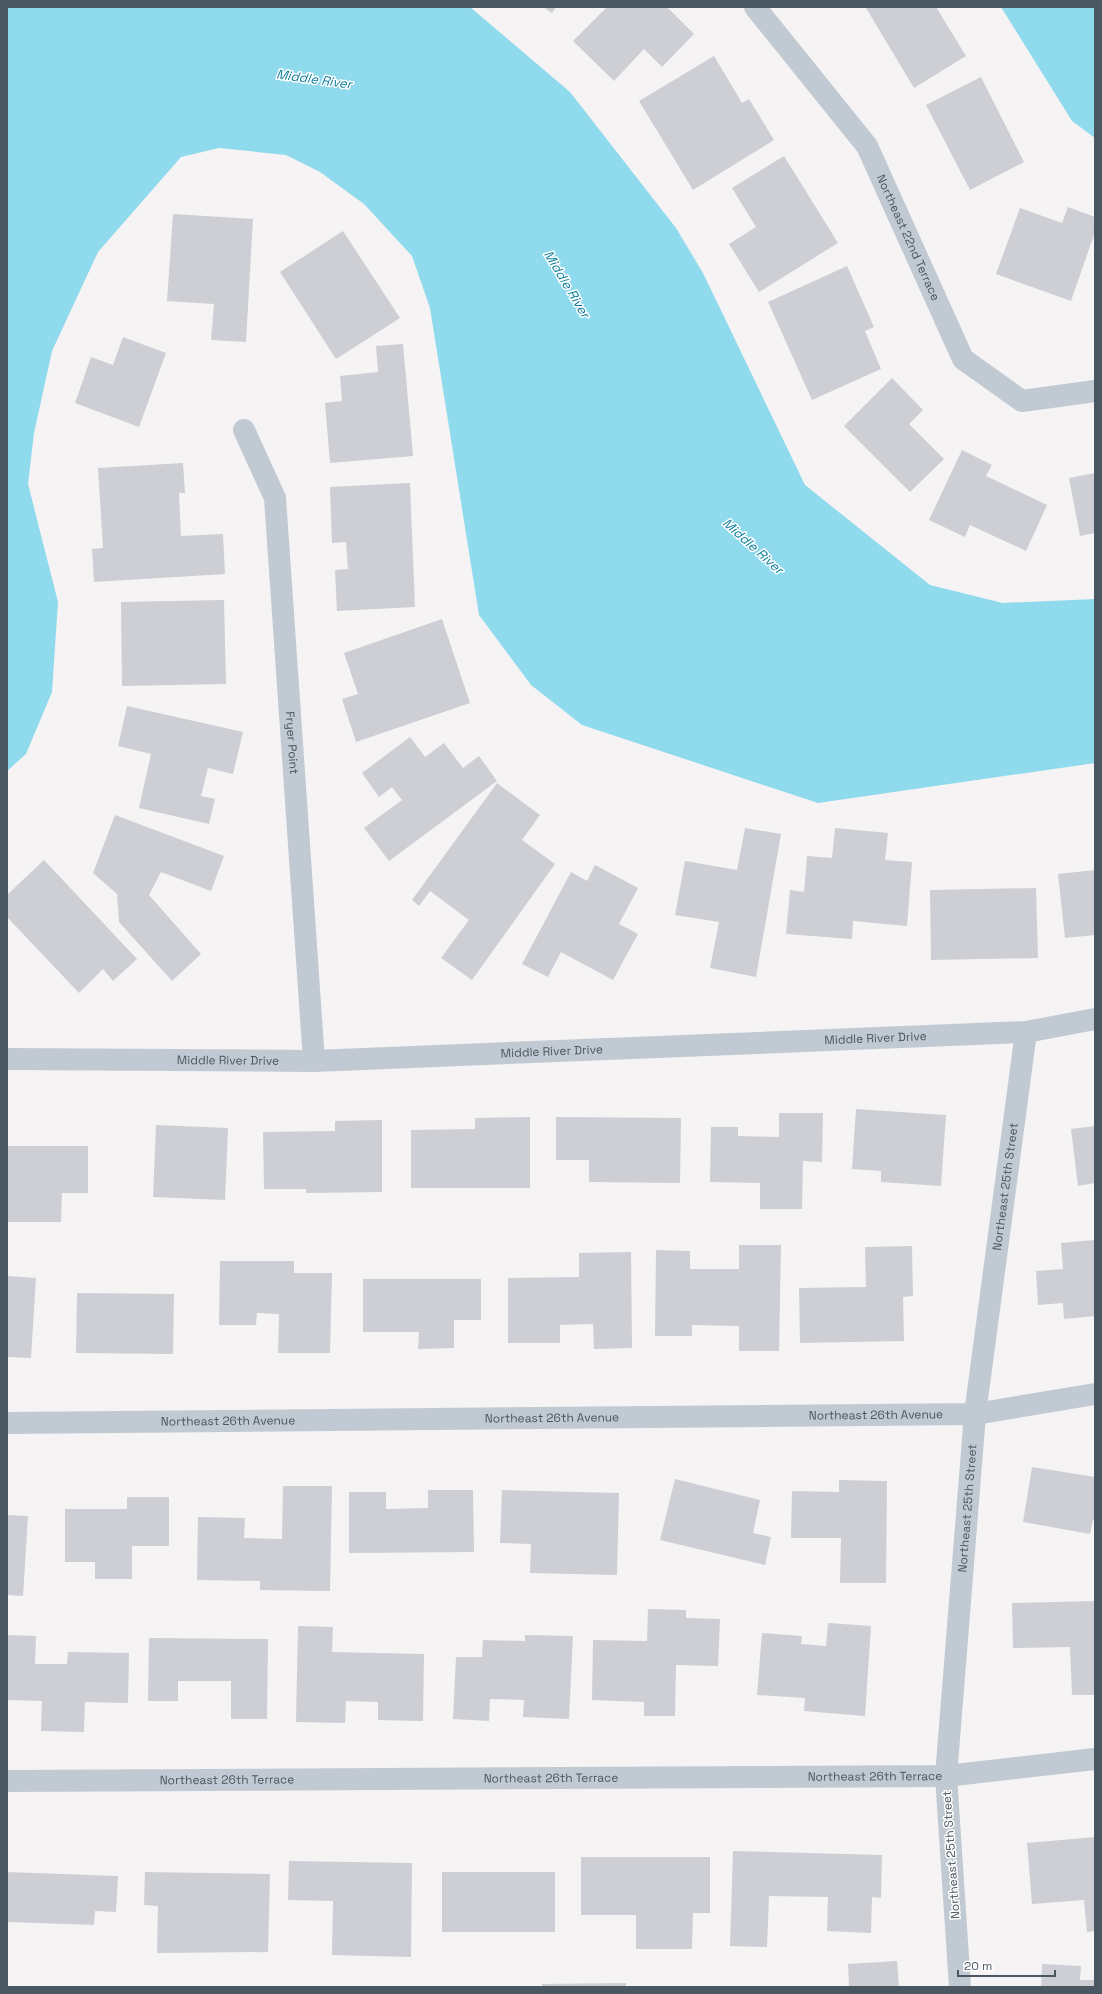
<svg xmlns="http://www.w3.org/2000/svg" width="1102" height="1994" font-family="'Space Grotesk',sans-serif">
	<rect width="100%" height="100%" fill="#f5f3f3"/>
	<path fill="#90daee" d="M7 7H470L570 92 676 228 703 273 805 485 930 585 1003 603 1095 599V763L818 803 582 725 531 685 479 615 430 308 412 256 364 204 320 172 286 155 219 148 181 157 98 252 52 351 34 433 28 484 58 602 52 692 26 754 7 771Z
		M1001 7H1095V138L1072 121Z"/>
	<path fill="#cdcfd5" d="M543 7H556L552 13Z
		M607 7H667L694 34 662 67 644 49 614 81 573 41Z
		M936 7 966 56 914 88 866 8Z
		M714 56 742 103 749 99 774 140 693 190 639 101Z
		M981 77 1024 162 970 190 926 105Z
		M784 156 838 243 759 292 729 244 756 227 732 188Z
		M1068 207 1095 217V232L1071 301 996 274 1020 208 1062 223Z
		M173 214 253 219 246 342 211 340 214 304 167 301Z
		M343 231 400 318 336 359 280 272Z
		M847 266 874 327 865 331 881 369 812 400 768 302Z
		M123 337 166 353 139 427 75 403 91 357 113 365Z
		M403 344 413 456 330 463 325 403 342 401 340 376 378 372 376 346Z
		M892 378 923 410 909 424 944 459 910 492 844 426Z
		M962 450 992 465 986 476 1047 505 1026 551 970 525 965 537 929 520Z
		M183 463 185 493H179L181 536 223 534 225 574 94 582 92 549 103 548 98 468Z
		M1095 473V533L1080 536 1069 478Z
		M410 483 415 607 337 611 335 570 348 569 346 542 332 543 330 487Z
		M224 600 226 684 122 686 121 602Z
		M442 619 470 703 356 742 342 699 358 694 344 653Z
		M127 706 243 732 233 774 208 768 201 796 215 799 209 824 139 808 151 754 118 746Z
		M410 737 425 757 444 743 463 768 479 756 497 781 389 861 364 828 402 800 392 787 379 797 362 773Z
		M497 783 540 815 522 840 555 864 472 980 441 958 469 920 430 891 419 906 412 900Z
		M115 815 224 856 211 891 161 872 149 895 201 954 172 981 119 922 117 894 93 873Z
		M745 828 781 834 756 977 710 968 719 922 675 915 685 861 737 870Z
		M835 828 888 833 885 860 912 862 907 926 853 921 852 939 786 934 790 890 804 892 807 856 832 858Z
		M44 860 137 959 113 981 103 969 79 993 7 917V895Z
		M595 865 638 888 619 924 638 934 613 980 561 952 548 977 522 964 571 872 587 881Z
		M1095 870V935L1065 938 1058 874Z
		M1036 888 1038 958 931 960 930 890Z
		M856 1109 946 1115 941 1186 881 1182V1171L852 1169Z
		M779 1113H823L822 1162 803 1161 802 1209H760V1183L710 1182 711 1127H738V1136L779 1137Z
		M530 1117V1188H411V1130L475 1129V1118Z
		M556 1117 681 1118 680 1183 589 1182V1160H556Z
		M382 1120V1192L306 1193V1189H264L263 1132 335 1131V1121Z
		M156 1125 228 1128 225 1200 153 1197Z
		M1095 1126V1183L1078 1186 1071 1129Z
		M7 1146H88V1193H62L61 1222H7Z
		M1095 1240V1316L1064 1319 1063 1303 1038 1305 1036 1271 1063 1269 1061 1243Z
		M739 1245H781L779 1351H739V1326L692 1325V1336H655L656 1250 690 1251V1269H739Z
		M912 1246 913 1296 903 1297 904 1341 800 1343 799 1288 866 1287 865 1247Z
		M631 1252 632 1348 594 1349 593 1324 560 1325V1343H508V1278L579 1277V1253Z
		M220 1261H294V1273H332L330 1353H278L279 1314 257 1313 256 1325H219Z
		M7 1276 36 1278 31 1358 7 1357Z
		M363 1279H481V1320H454V1348L418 1349 419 1332H363Z
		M77 1293 174 1294 173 1354 76 1353Z
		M1032 1467 1095 1477V1520H1093L1090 1534 1023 1522Z
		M675 1479 760 1500 753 1533 771 1537 765 1565 660 1540Z
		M839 1480 887 1481 886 1583H840L841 1538H791L792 1491 839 1492Z
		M283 1486H332L330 1591 260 1590V1581L197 1580 198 1517 245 1518 244 1538 282 1539Z
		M428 1490H473L474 1552 349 1553V1492H386V1509L428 1508Z
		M502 1490 619 1493 617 1575 530 1573 531 1544 500 1543Z
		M127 1497H169V1546H132V1579H95V1562H65V1509H127Z
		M7 1515 28 1516 23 1596 7 1595Z
		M1095 1601V1695H1072L1070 1647 1013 1648 1012 1603Z
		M648 1609 686 1610V1618L720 1619 718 1666 676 1665 675 1716H644V1702L592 1700 593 1640 647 1641Z
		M828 1623 871 1626 865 1716 804 1711 805 1698 757 1695 762 1633 802 1636 801 1644 826 1646Z
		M298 1626 333 1627 332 1652 424 1654 423 1721 378 1720V1702L346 1701 345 1723 296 1722Z
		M7 1635 36 1636 35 1664H67L68 1652 129 1653 128 1703 85 1702 84 1732 41 1731 42 1701 7 1700Z
		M525 1635 573 1636 569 1719 523 1717 524 1700 490 1699 489 1721 453 1719 456 1657H482L483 1640 525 1641Z
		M149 1638 268 1639 267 1719H231V1681H178V1701H148Z
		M1095 1837V1931L1087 1932 1084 1900 1032 1904 1027 1843Z
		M733 1851 882 1855 881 1898 872 1897 871 1933 827 1931 828 1897 769 1896 767 1947 730 1946Z
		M581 1857H710V1913H693L692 1949H636V1915H581Z
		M289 1861 412 1863 411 1957 332 1955 333 1901 288 1900Z
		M7 1872 118 1876 116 1912 95 1911 94 1925 7 1922Z
		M145 1872 270 1874 268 1952 157 1953 158 1906 144 1905Z
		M442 1872H555V1932H442Z
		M897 1961 899 1987H849L848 1964Z
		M1042 1964 1081 1966 1080 1980H1095V1987H1041Z
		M626 1983V1987H542V1984Z"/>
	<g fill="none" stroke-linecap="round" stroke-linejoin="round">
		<g stroke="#c1cad2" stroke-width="22">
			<path id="s1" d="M755 7 867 146 963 359 1022 401 1095 391"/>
			<path id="s2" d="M244 430 275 498 314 1061"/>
			<path id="s3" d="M7 1059 314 1061 1026 1032 1095 1019"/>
			<path id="s4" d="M7 1423 975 1414 1095 1394"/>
			<path id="s5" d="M7 1781 946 1776 1095 1759"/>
			<path id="s6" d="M960 1987 946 1776 975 1414 1026 1032"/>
		</g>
	</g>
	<g text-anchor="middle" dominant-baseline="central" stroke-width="3" stroke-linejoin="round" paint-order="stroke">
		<g font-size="12" fill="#4a5661" stroke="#fff">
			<text stroke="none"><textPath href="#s1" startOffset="279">Northeast 22nd Terrace</textPath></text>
			<text stroke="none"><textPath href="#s2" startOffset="320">Fryer Point</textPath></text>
			<text stroke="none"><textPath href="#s3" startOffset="869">Middle River Drive</textPath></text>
			<text stroke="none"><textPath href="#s3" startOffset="545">Middle River Drive</textPath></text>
			<text stroke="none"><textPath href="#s3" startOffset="221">Middle River Drive</textPath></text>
			<text stroke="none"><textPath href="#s6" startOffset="804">Northeast 25th Street</textPath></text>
			<text stroke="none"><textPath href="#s4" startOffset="869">Northeast 26th Avenue</textPath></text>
			<text stroke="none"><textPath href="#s4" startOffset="545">Northeast 26th Avenue</textPath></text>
			<text stroke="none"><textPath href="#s4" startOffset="221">Northeast 26th Avenue</textPath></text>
			<text stroke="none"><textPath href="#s6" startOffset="480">Northeast 25th Street</textPath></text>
			<text stroke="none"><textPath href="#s5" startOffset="868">Northeast 26th Terrace</textPath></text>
			<text stroke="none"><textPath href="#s5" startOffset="544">Northeast 26th Terrace</textPath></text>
			<text stroke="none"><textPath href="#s5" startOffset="220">Northeast 26th Terrace</textPath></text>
			<text transform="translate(951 1855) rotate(-94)">Northeast 25th Street</text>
		</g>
		<g font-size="13" font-style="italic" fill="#0c7c9b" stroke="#fff">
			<text transform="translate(314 79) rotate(8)">Middle River</text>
			<text transform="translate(567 284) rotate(59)">Middle River</text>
			<text transform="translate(753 546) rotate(42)">Middle River</text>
		</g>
	</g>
	<rect width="1102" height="1994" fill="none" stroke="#4a5661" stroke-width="16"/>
	<path d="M958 1970v6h97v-6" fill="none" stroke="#4a5661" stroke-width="2"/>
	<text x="964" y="1970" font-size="12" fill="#4a5661" stroke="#ffffff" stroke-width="3" paint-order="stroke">20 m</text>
</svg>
